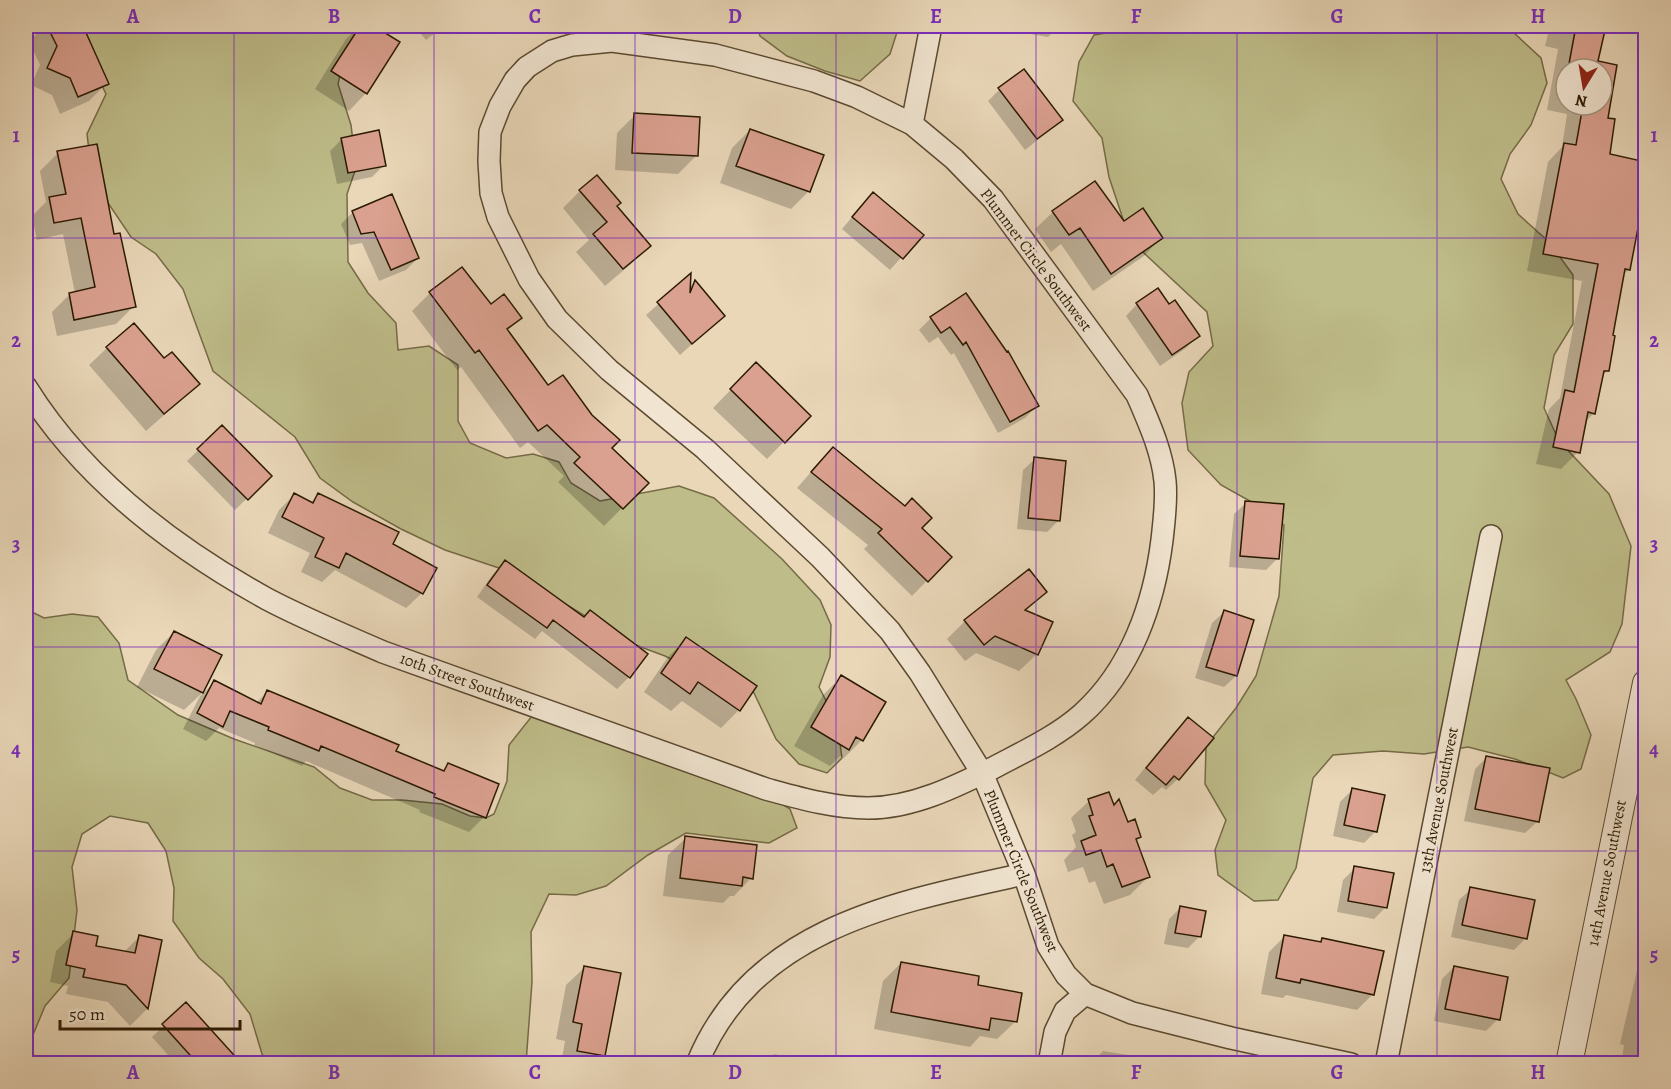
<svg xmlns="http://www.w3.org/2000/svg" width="1671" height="1089" font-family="Alegreya,serif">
	<rect width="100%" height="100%" fill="#e9d7b8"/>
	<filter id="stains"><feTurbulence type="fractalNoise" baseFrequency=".00333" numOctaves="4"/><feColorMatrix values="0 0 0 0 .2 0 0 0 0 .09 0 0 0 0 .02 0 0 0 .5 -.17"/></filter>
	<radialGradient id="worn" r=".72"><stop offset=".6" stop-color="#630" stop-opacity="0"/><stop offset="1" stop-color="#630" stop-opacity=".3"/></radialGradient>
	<path fill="#bebc89" stroke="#756b46" stroke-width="1.5" d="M81 26H363L346 48 338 84 351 125 356 168 347 194 348 262 368 293 396 323 398 350 429 346 458 365V421L470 443 506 458 533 454 559 462 571 483 600 501 679 486 714 498 782 559 820 600 831 625 830 657 819 687 837 722 842 758 827 773 799 764 776 739 753 691 692 670 665 656 630 643 572 608 499 568 445 550 401 529 353 502 320 478 295 437 213 371 183 289 156 254 131 237 108 203 91 167 87 134 106 94 88 57Z
		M757 26H899L890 54 860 81 825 71 787 56 760 36Z
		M1144 26H1509L1513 32 1541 58 1547 83 1531 125 1510 154 1501 179 1518 214 1549 242 1573 275V324L1554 355 1544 408 1559 441 1609 494 1631 546 1622 624 1610 652 1566 680 1576 699 1591 735 1581 769 1563 778 1515 759 1468 747 1424 754 1383 751 1333 755 1313 778 1296 868 1278 900 1254 901 1218 875 1215 850 1226 820 1205 784 1206 746 1236 708 1256 676 1279 596 1284 525 1257 505 1221 485 1188 450 1182 403 1189 372 1213 346 1207 312 1130 240 1109 177 1102 138 1073 101 1079 62 1094 35 1136 28Z
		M26 609 44 618 72 614 98 617 119 643 128 680 178 715 234 739 314 767 340 788 372 800H402L442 804 470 816 486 818 494 814 507 781 509 745 532 716 716 763 790 809 797 828 769 843 686 833 648 855 606 886 576 895 549 894 531 932 532 982 526 1063 270 1064 262 1054 250 1014 223 979 199 958 173 921 174 888 166 851 148 823 110 816 82 834 72 867 77 910 69 978 45 1006 30 1042 36 1063H26Z"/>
	<path fill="#0003" fill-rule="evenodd" d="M45 26H81L107 83 89 101 60 114 52 95 31 85 40 65 29 41Z
		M360 26H371L398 42 366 93 349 111 315 89 346 39Z
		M414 26H444L426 40Z
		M986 26H1059L1048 37Z
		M1550 26H1604L1596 62 1616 66 1606 119 1608 156 1646 164V209L1638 216 1628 270 1623 275 1611 336 1607 371 1602 376 1594 413 1584 423 1578 452 1561 469 1536 464 1549 409 1560 398 1582 281 1527 271 1548 162 1562 147 1567 114 1547 110 1558 49 1545 46ZM1566 69H1602V105H1566Z
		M999 90 1061 120 1049 131 1025 150 988 101Z
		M635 115 696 156 678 174 615 170 617 133Z
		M750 130 809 191 791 209 720 183 732 148Z
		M342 139 384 165 372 177 337 184 330 151Z
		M58 153 113 236 134 306 116 324 57 336 52 312 70 294 75 293 63 234 37 240 32 216 46 202 40 171Z
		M580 191 615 206 648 246 631 264 605 286 576 252 589 240 563 208Z
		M862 205 921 235 890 270 842 229Z
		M353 212 418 258 406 270 379 281 362 243 350 245 341 224Z
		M1053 212 1161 238 1144 256 1093 291 1061 244 1051 252 1035 229Z
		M462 269 491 306 520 318 507 331 547 388 647 483 604 526 558 482 564 476 528 442 520 448 461 367 457 370 412 311 430 293Z
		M690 276 689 288 695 282 723 316 680 355 646 315Z
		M965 295 1037 406 1025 418 998 433 954 353 951 355 938 337 929 343 919 330 931 318Z
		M1137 304 1169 306 1198 336 1186 348 1160 366 1126 316Z
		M107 348 198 383 180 401 146 431 89 365Z
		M756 364 809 416 767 459 713 408Z
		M222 427 270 476 235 510 187 461Z
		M833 449 950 557 912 596 864 549 868 545 797 488 818 464Z
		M1035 459 1059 520 1047 532 1017 529 1023 470Z
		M294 495 310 503 318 495 391 544 422 593 406 608 335 570 322 582 301 572 310 553 268 533 279 510Z
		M1246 503 1277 559 1266 570 1229 567 1234 514Z
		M505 562 583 618 646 654 629 677 617 689 542 631 535 639 477 597 493 574Z
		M1029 571 1045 592 1025 612 1037 654 1019 671 976 653 965 661 947 639 965 621Z
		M1224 612 1253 621 1236 676 1224 687 1195 678 1212 623Z
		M174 632 220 656 201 694 184 710 137 687 156 650Z
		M686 639 739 710 721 728 682 701 671 711 644 692 668 657Z
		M841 677 862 740 844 758 840 756 830 766 794 746 823 695Z
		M215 682 256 703 268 691 394 752 441 772 448 765 484 817 469 832 419 812 420 810 306 761 302 766 254 745 255 743 219 728 206 741 183 729 200 696Z
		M1188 719 1178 779 1166 790 1162 787 1153 795 1135 780 1176 730Z
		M1487 757 1548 769 1537 822 1525 833 1464 821 1475 769Z
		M1352 790 1376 831 1364 843 1333 836 1340 802Z
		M1089 801 1113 807 1127 824 1140 837 1135 842 1148 877 1130 895 1104 904 1095 881 1089 883 1083 867 1068 872 1064 860 1076 847 1072 835 1076 832 1071 818Z
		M686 838 751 878 734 896H730L723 903 663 896 668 855Z
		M1355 868 1386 907 1374 919 1337 912 1343 880Z
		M1471 889 1526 938 1514 950 1451 937 1459 900Z
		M1180 908 1200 936 1188 948 1164 944 1169 919Z
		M1646 932V1064H1621L1624 1045 1620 1044Z
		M74 933 95 947 124 952 139 937 160 941 147 1009 130 1026 108 1002 66 994 68 986 50 982 56 951Z
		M1285 936 1319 943 1323 940 1373 994 1357 1010 1286 995 1283 998 1261 994 1269 952Z
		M901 963 976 986 1015 1022 997 1039 980 1036 970 1047 874 1029 883 981Z
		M1454 967 1498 1019 1486 1031 1434 1021 1442 979Z
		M584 968 604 1056 596 1064H561L565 1041 556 1039 566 985Z
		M186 1005 231 1064H176L152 1037Z
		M1103 1051 1128 1055 1127 1064H1091Z
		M774 1054 813 1062V1064H765Z
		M947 1056 966 1064H940Z"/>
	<path fill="#dba190" stroke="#2c1a03" stroke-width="1.5" d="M47 26H83L109 84 78 97 70 78 47 68 57 46Z
		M360 26H374L400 42 367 94 331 71Z
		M1576 26H1606L1598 61 1617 65 1608 118 1615 119 1610 154 1646 162V186L1630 270 1625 269 1613 335 1615 336 1609 371H1604L1595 414 1588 412 1580 453 1553 447 1565 390 1574 392 1598 264 1543 254 1564 143 1576 145 1583 105H1602V69H1568Z
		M1024 69 1063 120 1037 139 998 88Z
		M634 113 700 117 698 156 632 153Z
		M750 129 824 155 810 192 736 166Z
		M379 130 386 166 348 173 341 138Z
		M97 144 114 234 120 233 136 307 74 320 69 293 95 287 81 218 54 223 49 197 66 194 57 151Z
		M597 175 621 203 617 206 651 246 623 269 593 234 607 222 579 190Z
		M1095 181 1124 221 1143 208 1163 238 1111 274 1080 228 1069 235 1052 211Z
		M873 192 924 235 903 259 852 217Z
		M392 194 419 258 391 270 374 232 361 234 352 211Z
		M462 267 491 304 504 294 522 318 507 329 548 385 563 375 592 415 620 440 612 448 649 483 623 509 574 463 580 457 547 425 538 431 479 350 475 353 429 292Z
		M691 273 690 293 695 280 725 316 692 344 657 302Z
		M1158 288 1169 304 1175 300 1200 336 1172 355 1136 303Z
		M966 293 1007 352 1008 351 1039 406 1010 422 966 342 963 345 950 327 941 333 930 317Z
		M134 323 164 358 172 352 200 384 164 414 106 347Z
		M756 362 811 416 785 443 730 389Z
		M222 425 272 476 248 500 197 449Z
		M833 447 905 506 912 498 932 518 922 528 952 557 928 582 878 533 882 529 811 472Z
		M1034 457 1066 461 1060 521 1028 518Z
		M294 493 313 503 318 493 399 532 393 544 437 568 423 594 346 553 339 568 315 557 324 538 282 517Z
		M1245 501 1284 504 1279 559 1240 556Z
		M505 560 584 617 590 610 648 654 630 678 553 620 547 628 487 585Z
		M1029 569 1047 592 1025 610 1053 622 1038 655 995 636 984 645 964 620Z
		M1224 610 1254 620 1237 676 1206 667Z
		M174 631 222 655 203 693 154 669Z
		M686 637 757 686 740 711 698 682 690 694 661 673Z
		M841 675 886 702 863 741 856 737 849 750 811 727Z
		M214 680 261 704 267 690 399 745 396 751 444 771 448 763 499 784 486 818 434 797 435 794 321 746 319 751 268 730 269 727 230 711 223 727 197 713Z
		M1188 717 1214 738 1179 780 1174 776 1166 785 1146 768Z
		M1486 756 1550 768 1539 822 1475 809Z
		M1352 788 1385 795 1377 832 1344 825Z
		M1109 792 1114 805 1119 799 1128 822 1135 819 1141 837 1136 839 1150 877 1122 887 1113 864 1107 867 1101 850 1086 855 1081 841 1096 835 1089 816 1093 815 1088 799Z
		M685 836 757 845 753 879 743 877 742 886 680 878Z
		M1354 866 1394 873 1387 908 1348 901Z
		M1470 887 1535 900 1527 939 1462 925Z
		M1180 906 1206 911 1201 937 1175 933Z
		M73 931 98 936 96 946 135 953 139 935 162 940 148 1009 126 985 83 977 85 969 66 965Z
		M1284 935 1321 942 1322 938 1384 951 1374 995 1301 979 1300 983 1276 978Z
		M901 962 979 976 978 985 1022 993 1017 1022 991 1018 989 1030 891 1012Z
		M584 966 621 973 605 1056 577 1051 582 1024 573 1022Z
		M1454 966 1508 977 1500 1020 1445 1009Z
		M186 1002 242 1064H198L162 1024Z"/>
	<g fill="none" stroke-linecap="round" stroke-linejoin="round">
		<defs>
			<path id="minor" d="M912 124 931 26
				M26 387C83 479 173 547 267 599 305 619 344 635 383 652L766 789C799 798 833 808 868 808 912 808 955 787 993 768 1023 752 1056 737 1082 714 1131 670 1154 604 1162 540 1164 521 1167 501 1165 481 1162 451 1149 423 1137 395L993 199 954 159 912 124 857 97 814 81 715 55 612 41 572 45 552 51 527 67 515 80 500 106 490 132 489 161 491 193 498 217 529 279 557 319 609 370 705 449 820 557 890 631 920 673 982 773 1024 874 1048 946 1066 975 1085 994 1132 1013 1231 1038 1351 1064
				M697 1064C752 928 896 902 1024 874
				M1049 1064 1055 1032 1065 1011 1085 994
				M1386 1064 1491 536"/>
			<path id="tertiary" d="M1569 1064 1646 683"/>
		</defs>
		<use href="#minor" stroke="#5b4930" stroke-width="24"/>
		<use href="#tertiary" stroke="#5b4930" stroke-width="28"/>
		<use href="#minor" stroke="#f1e5d1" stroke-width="21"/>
		<use href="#tertiary" stroke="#f1e5d1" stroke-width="26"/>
	</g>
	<path fill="none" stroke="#7b2cbf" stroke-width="1.5" stroke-opacity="0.55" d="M234 26V1064M434 26V1064M635 26V1064M836 26V1064M1036 26V1064M1237 26V1064M1437 26V1064M26 238H1646M26 442H1646M26 647H1646M26 851H1646"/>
	<g text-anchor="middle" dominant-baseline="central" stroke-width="5" stroke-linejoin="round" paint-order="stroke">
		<g font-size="16" fill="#2c1a03" stroke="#f1e5d1">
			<text transform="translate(1036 260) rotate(53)">Plummer Circle Southwest</text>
			<text transform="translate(467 682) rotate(20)">10th Street Southwest</text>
			<text transform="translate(1439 800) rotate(-79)">13th Avenue Southwest</text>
			<text transform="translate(1021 871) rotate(68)">Plummer Circle Southwest</text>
			<text transform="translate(1607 873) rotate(-79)">14th Avenue Southwest</text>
		</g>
	</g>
	<rect width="1671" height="1089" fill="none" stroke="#e9d7b8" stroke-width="66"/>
	<g transform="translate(1584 87) rotate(191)"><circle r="28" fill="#f1e5d1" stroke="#a2947f" stroke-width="1.5"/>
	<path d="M0-4.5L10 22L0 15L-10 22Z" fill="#8f2418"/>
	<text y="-9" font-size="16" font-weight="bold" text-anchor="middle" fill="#2c1a03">N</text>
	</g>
	<path d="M60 1020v9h180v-9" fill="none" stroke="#2c1a03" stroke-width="3"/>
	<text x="69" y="1020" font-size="18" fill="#2c1a03" stroke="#f1e5d1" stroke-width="4.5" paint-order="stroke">50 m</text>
	<rect x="33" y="33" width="1605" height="1023" fill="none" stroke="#7b2cbf" stroke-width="2"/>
	<g font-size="20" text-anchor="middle" font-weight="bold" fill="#7b2cbf">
		<text x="133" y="23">A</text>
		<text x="334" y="23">B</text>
		<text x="535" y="23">C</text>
		<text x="735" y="23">D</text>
		<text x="936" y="23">E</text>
		<text x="1136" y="23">F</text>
		<text x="1337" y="23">G</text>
		<text x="1538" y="23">H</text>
		<text x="16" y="142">1</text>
		<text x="1654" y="142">1</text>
		<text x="16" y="347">2</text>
		<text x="1654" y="347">2</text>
		<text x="16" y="551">3</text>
		<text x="1654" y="551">3</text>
		<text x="16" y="756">4</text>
		<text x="1654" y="756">4</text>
		<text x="16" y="961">5</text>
		<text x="1654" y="961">5</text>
		<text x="133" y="1079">A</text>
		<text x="334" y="1079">B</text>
		<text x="535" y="1079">C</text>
		<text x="735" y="1079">D</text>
		<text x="936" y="1079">E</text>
		<text x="1136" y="1079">F</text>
		<text x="1337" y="1079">G</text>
		<text x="1538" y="1079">H</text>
	</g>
	<rect width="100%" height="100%" filter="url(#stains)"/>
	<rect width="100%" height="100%" fill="url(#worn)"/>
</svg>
